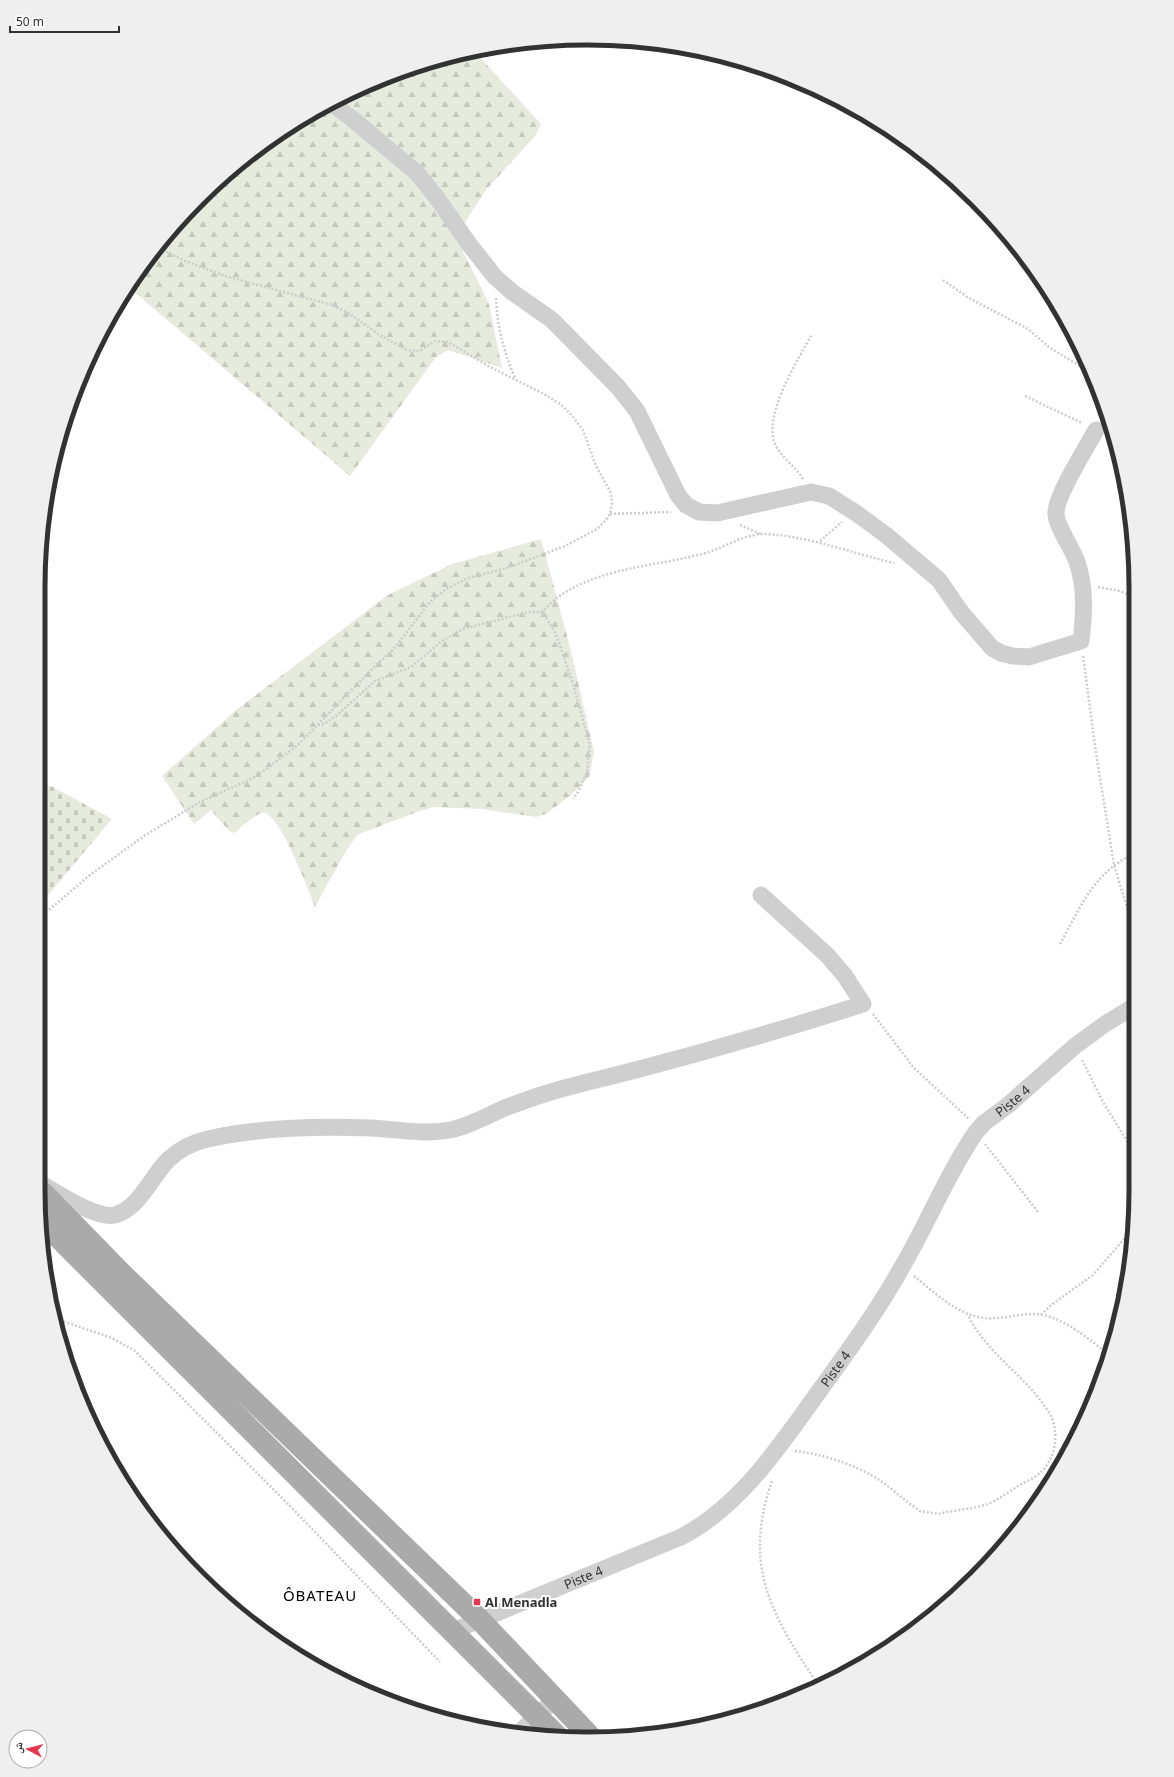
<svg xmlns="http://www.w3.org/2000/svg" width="1174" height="1777" font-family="'Noto Sans','Noto Naskh Arabic',sans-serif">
	<defs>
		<pattern id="forest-firs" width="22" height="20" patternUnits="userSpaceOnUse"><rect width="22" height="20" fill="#e6ebdd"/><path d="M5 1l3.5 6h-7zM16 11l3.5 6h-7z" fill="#c6cabe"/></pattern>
		<pattern id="cemetery-stones" width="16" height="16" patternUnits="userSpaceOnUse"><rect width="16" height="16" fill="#e6ebdd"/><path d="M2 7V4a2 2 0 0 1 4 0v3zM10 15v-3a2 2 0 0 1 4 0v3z" fill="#c6cabe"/></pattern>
	</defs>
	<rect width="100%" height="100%" fill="#fff"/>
	<path fill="url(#forest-firs)" d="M475 52 541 124 535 136 485 191 464 224 462 249 489 304 502 368 448 350 436 357 350 476 131 289 174 225 253 151 344 95 445 57Z
		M541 539 570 647 594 752 589 777 571 795 546 814 536 817 482 809 434 807 417 812 357 835 344 854 315 907C309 891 280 814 264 813 257 812 240 828 234 833L229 831 211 810 194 824 162 776 235 711 388 595 452 564Z"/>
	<path fill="url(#cemetery-stones)" d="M51 786 112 819 43 901V790Z"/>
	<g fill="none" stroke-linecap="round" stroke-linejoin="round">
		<path stroke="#ccc" stroke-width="2.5" stroke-dasharray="2 2" stroke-linecap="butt" d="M943 280 967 297 1028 329 1050 348 1090 372
			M496 298C497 327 504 352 515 378
			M1025 396 1082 423
			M1099 416 1101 403
			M803 479C796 467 782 458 776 446 761 417 798 360 812 334
			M610 514 671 512
			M740 525 761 534
			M820 541 842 522
			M1098 587 1120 591 1135 598
			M541 612C548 606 556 598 564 593 608 566 661 566 709 552 727 546 745 534 764 534 810 536 850 553 894 563
			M1083 656 1096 753 1114 865 1133 927
			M318 725 324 724 336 716 375 681 411 667 442 641 463 629 528 612H541L545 616 556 634 574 687 590 745 587 772 578 792 573 799
			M43 915 90 875 144 836 200 802 255 777 297 746 376 665 392 651 430 602 446 589 468 578 507 568 565 546 597 529 606 520 610 514 612 503 611 493 596 466 583 430 570 413 560 404 544 394 490 367 448 342 436 341 419 351 407 350 378 334 350 314 332 305 225 276 185 261 159 248
			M1060 944C1075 917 1089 884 1115 865 1121 861 1127 857 1133 853
			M873 1014 914 1068 969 1119
			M1082 1060 1103 1102 1132 1149
			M985 1144 1038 1212
			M914 1276C939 1296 964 1322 998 1318 1014 1317 1031 1311 1047 1316 1070 1322 1090 1341 1109 1354
			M1041 1315 1051 1305 1093 1275 1131 1231
			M56 1319 112 1338 135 1351 290 1506 440 1662
			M795 1451C821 1454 847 1462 871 1475 888 1484 903 1500 920 1511L938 1514C954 1510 973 1509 988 1504 1000 1499 1009 1491 1020 1485 1027 1481 1035 1478 1041 1472 1057 1457 1060 1429 1048 1411 1025 1375 987 1354 968 1315
			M772 1481C742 1567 772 1616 819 1686"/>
		<g stroke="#cfcfcf" stroke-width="17">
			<path d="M331 103 350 117 417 173 437 198 469 244 495 277 512 292 552 320 618 387 637 411 678 495 686 505 699 512 717 513 811 492 829 496 856 513 886 535 939 580 961 612 992 648 1001 653 1013 656 1029 657 1081 641C1084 615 1086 588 1077 562 1072 547 1055 525 1056 512 1057 493 1086 449 1096 430"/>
			<path d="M43 1185C59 1194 96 1219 115 1215 139 1209 152 1175 169 1159 180 1149 194 1142 208 1139 257 1128 320 1126 371 1128 396 1129 424 1135 450 1130 470 1126 488 1115 507 1107 525 1100 543 1094 561 1089 589 1081 618 1075 647 1067 719 1048 791 1027 863 1004L845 976 827 955 761 895"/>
			<path id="s1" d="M453 1631 681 1537C741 1506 781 1444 820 1390 849 1350 878 1310 902 1267 928 1223 947 1174 976 1132L984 1123 1007 1106 1075 1046 1105 1024 1133 1007"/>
			<path d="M519 1733 554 1700"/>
		</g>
		<path stroke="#aaa" stroke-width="22" d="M43 1193 120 1272 480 1620 589 1735
			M43 1222 558 1737"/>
	</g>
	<rect fill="#e53750" stroke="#fff" stroke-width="1.5" x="473" y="1598" width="8" height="8" rx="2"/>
	<g text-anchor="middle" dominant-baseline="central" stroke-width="4" stroke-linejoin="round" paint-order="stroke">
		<g font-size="13" fill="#323232" stroke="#fff">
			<text stroke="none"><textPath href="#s1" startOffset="801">Piste 4</textPath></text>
			<text stroke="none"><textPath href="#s1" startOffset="477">Piste 4</textPath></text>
			<text stroke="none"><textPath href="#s1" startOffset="141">Piste 4</textPath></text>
		</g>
		<g font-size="13" font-weight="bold" fill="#323232" stroke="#fff" text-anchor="start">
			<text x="485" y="1602">Al Menadla</text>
		</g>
		<g font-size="15" letter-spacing="1" fill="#000" stroke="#fff">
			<text x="320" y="1595">ÔBATEAU</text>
		</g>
	</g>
	<path d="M0 0H1174V1777H0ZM587 45H587A542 542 0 0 1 1129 587V1190A542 542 0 0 1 587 1732H587A542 542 0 0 1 45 1190V587A542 542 0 0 1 587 45Z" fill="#efefef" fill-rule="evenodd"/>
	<path fill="none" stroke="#323232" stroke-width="5" d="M587 45H587A542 542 0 0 1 1129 587V1190A542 542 0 0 1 587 1732H587A542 542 0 0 1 45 1190V587A542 542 0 0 1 587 45Z"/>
	<g transform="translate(28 1749) rotate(277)"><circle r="19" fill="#ffffff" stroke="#adadad"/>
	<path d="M0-3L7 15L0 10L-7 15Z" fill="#e53750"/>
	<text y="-6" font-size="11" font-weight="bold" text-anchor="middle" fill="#323232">ش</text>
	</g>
	<path d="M10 26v6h109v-6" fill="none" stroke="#323232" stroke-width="2"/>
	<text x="16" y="26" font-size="12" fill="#323232" stroke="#ffffff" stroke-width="3" paint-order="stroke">50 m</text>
</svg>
